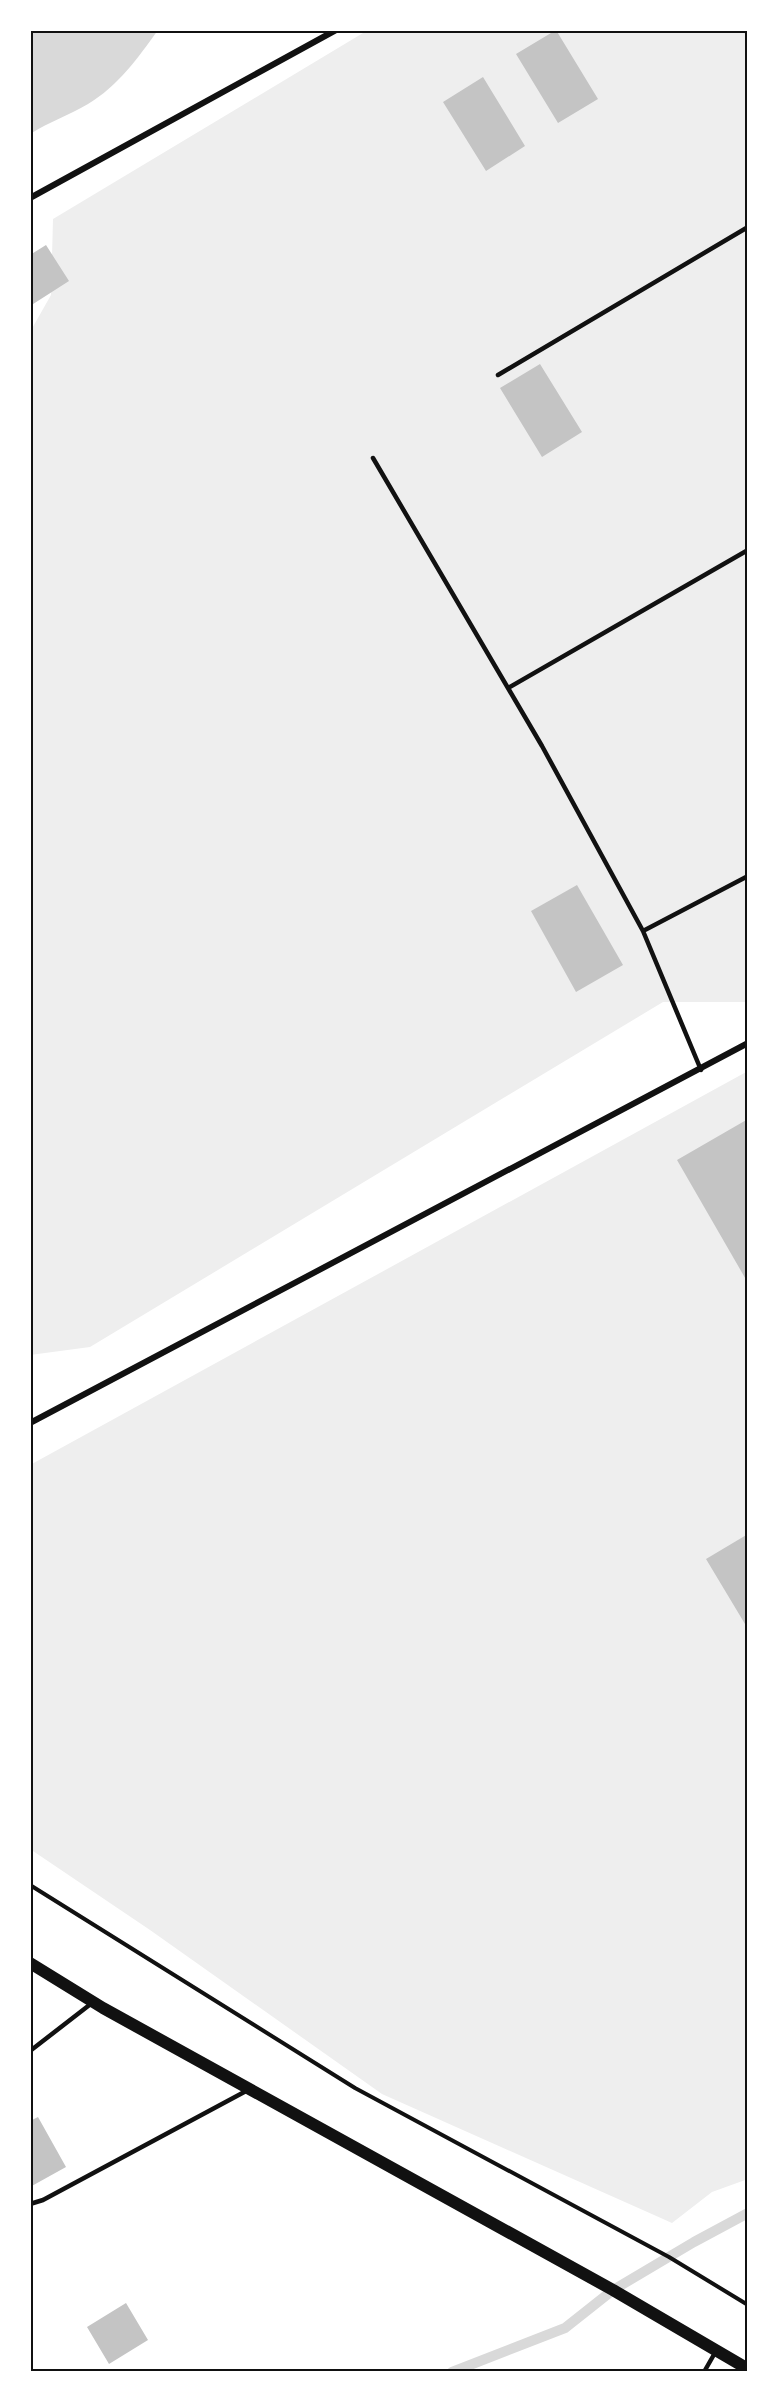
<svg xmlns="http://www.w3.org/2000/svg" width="778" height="2402" font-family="'Roboto Serif',serif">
	<rect width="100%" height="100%" fill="#fff"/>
	<path fill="#eee" d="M368 30H748V1002H663L90 1347 30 1355V332L51 295 53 219Z
		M748 1071V2179L712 2192 672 2223 382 2094 150 1930 30 1849V1465Z"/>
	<path fill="#d9d9d9" d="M30 30H158C138 58 118 86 88 104 69 115 49 122 30 134Z"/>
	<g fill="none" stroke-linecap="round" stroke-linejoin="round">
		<path stroke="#d9d9d9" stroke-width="10" d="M452 2372 565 2328 613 2290 694 2242 748 2213"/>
	</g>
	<path fill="#c4c4c4" d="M556 30 598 99 558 123 516 54Z
		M483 77 525 146 486 171 443 102Z
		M46 245 69 281 30 306V255Z
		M540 364 582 432 542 457 500 388Z
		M577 885 623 965 576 992 531 911Z
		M748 1119V1283L677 1160Z
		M748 1534V1629L706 1559Z
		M38 2117 66 2167 30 2187V2121Z
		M126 2303 148 2340 109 2364 87 2327Z"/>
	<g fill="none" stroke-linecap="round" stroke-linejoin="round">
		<path stroke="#111" stroke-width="4" d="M30 1885 355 2088 669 2257 748 2305"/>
		<path stroke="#111" stroke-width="4.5" d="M746 30 748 35
			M498 375 748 227
			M373 458 542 746 643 931 701 1070
			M508 688 748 550
			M643 931 748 876
			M30 2051 92 2003
			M30 2204 43 2200 248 2090
			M704 2372 716 2351"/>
		<path stroke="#111" stroke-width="6" d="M30 198 336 30
			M30 1423 748 1043"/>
		<path stroke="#111" stroke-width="12" d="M30 1963 103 2008 613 2290 748 2369"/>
	</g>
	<rect width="778" height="2402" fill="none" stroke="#ffffff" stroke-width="63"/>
	<rect x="32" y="32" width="714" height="2338" fill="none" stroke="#111" stroke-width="2"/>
</svg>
